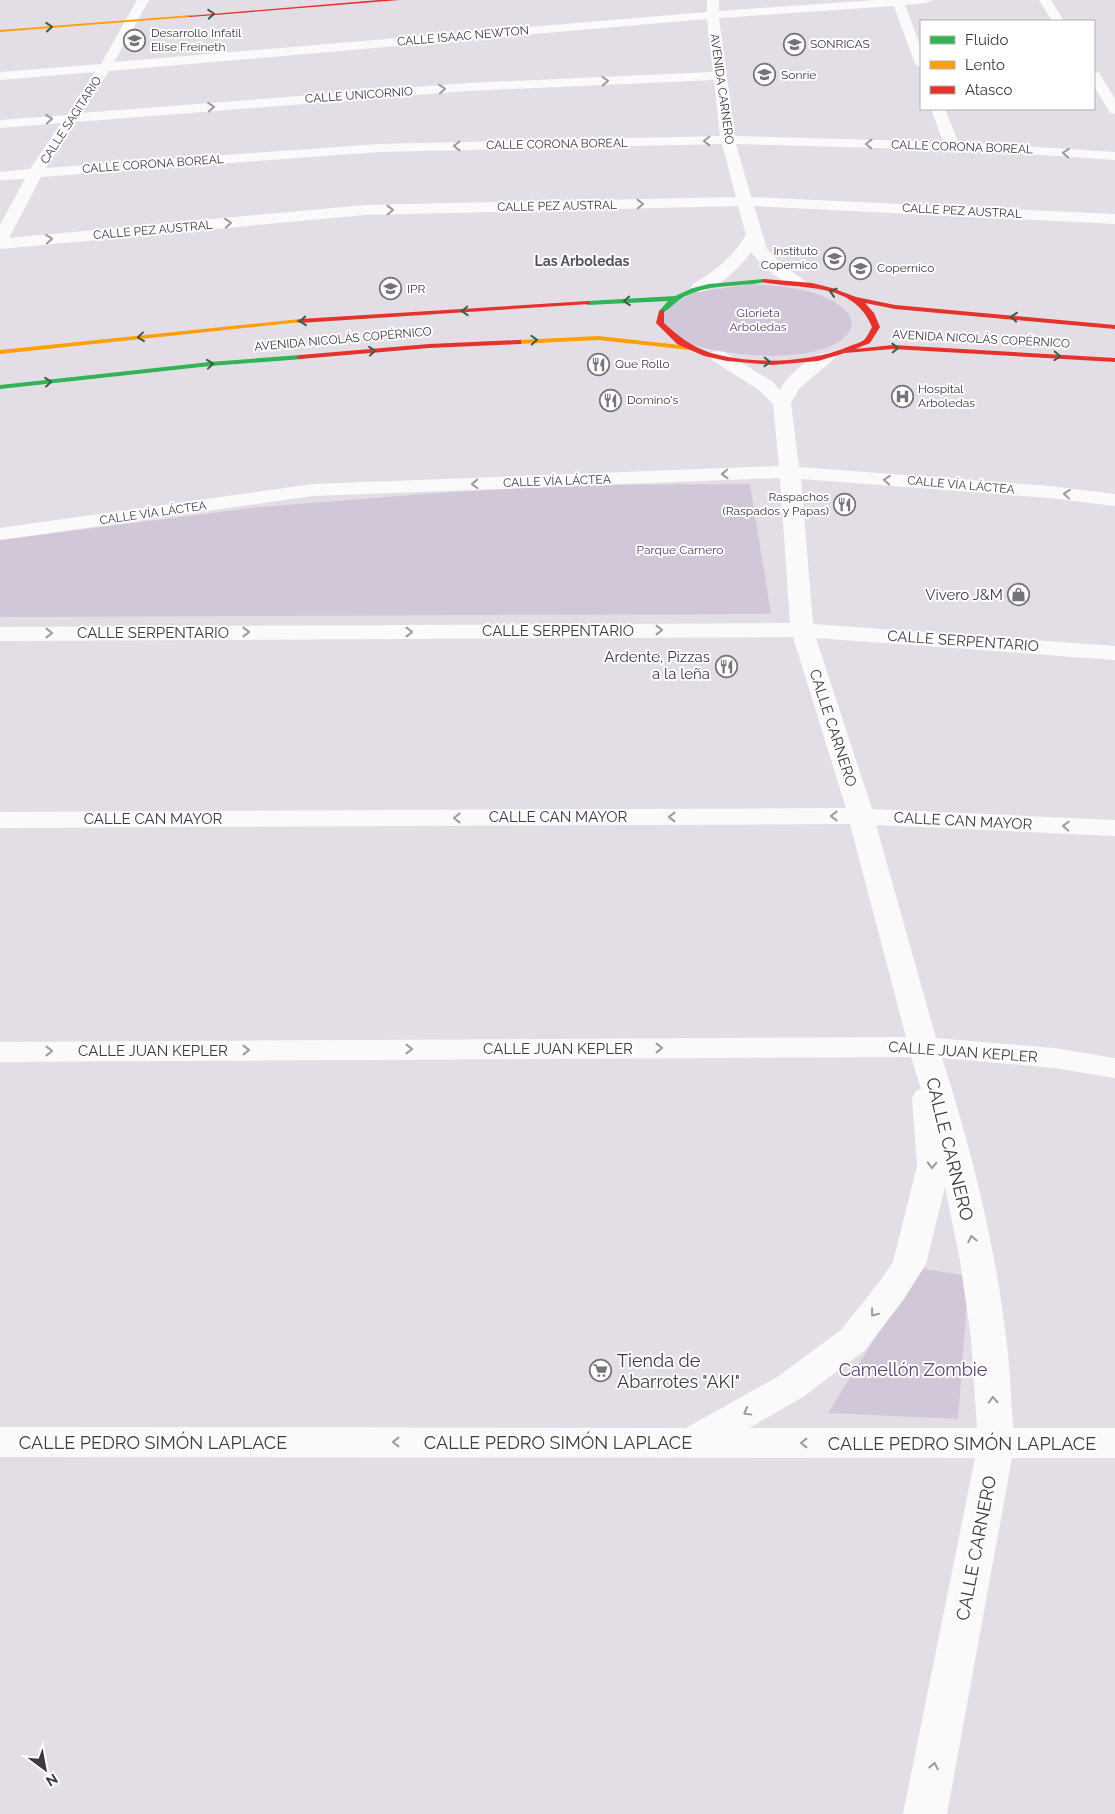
<svg xmlns="http://www.w3.org/2000/svg" width="1115" height="1814" font-family="Raleway,sans-serif">
	<rect width="100%" height="100%" fill="#e3dee6"/>
	<path fill="#d1c7d9" d="M753 284C784 287 822 288 846 311 850 314 851 320 852 325 851 328 849 332 847 335 819 366 719 357 684 341 676 338 669 330 663 324L664 310 694 292Z
		M750 484 771 614 0 617V540L260 507 438 493 579 485Z
		M919 1268 969 1276 958 1419 828 1413Z"/>
	<g fill="none" stroke-linecap="round" stroke-linejoin="round">
		<path fill="#fbfafb" fill-rule="evenodd" d="M137 0H149L114 62 707 12V0H719V11L876 0H932L926 3 905 5 921 48V68L915 64 894 6 719 18 735 136 943 142 931 109H945L958 142 1115 152V160L985 151 736 144 751 197 1115 214V224L754 206 767 249 781 264 808 283 806 287C789 291 761 265 751 252 742 266 711 296 693 292L691 288 693 284C715 271 733 257 746 235L738 206 365 215 0 249V225L25 179 0 180V172L30 169 61 123 0 128V120L67 115 95 72 0 80V72L101 64ZM707 19 713 72 468 83 81 113 109 71ZM714 80 720 136 379 144 46 168 76 122 468 91ZM722 144 736 197 365 205 9 238 41 177 379 152Z
			M1039 0H1051L1064 21H1052Z
			M1094 72 1099 73 1115 99V114L1110 113 1094 86Z
			M718 351 724 352 773 382 780 390C787 375 817 349 833 353L836 357 799 389 791 403 799 467 1050 486 1115 494V506L1050 498 801 479 813 624 1115 646V660L816 638 872 809 1115 820V836L876 825 936 1038 1054 1048 1115 1058V1078L1054 1068 942 1058C971 1148 995 1243 1006 1337 1010 1367 1011 1398 1013 1428H1115V1458H1012L947 1814H903L975 1458 0 1457V1427L686 1428 777 1377 841 1330 880 1281 893 1262 917 1166 912 1098 916 1091 921 1089 911 1057 0 1062V1042L906 1037 850 824 0 828V812L846 808 793 637 0 641V627L790 623 780 478 313 496 0 540V528L313 484 779 466 773 404 759 390 712 360 709 356 712 352ZM945 1187 960 1261 971 1337 977 1428H749L803 1397 865 1350 904 1299 926 1264Z"/>
		<path fill="#30b455" fill-rule="evenodd" d="M764 279 767 281 766 282C740 287 713 284 688 295 677 299 671 309 662 313L659 311 668 301 588 305 585 303 588 301 675 296 693 288 709 284Z
			M300 355H303V359L210 366 0 389V385L210 362Z"/>
		<path fill="#ff9f0a" fill-rule="evenodd" d="M192 15 190 17 0 32V30Z
			M300 319 302 320V322L0 354V350Z
			M598 336 690 346 694 348 690 350 598 340 518 344 514 342 518 340Z"/>
		<path fill="#e5322d" fill-rule="evenodd" d="M379 0H400L190 17 188 16Z
			M764 279 812 283 832 288 856 297 895 305 1115 325V329L895 309 865 303 874 313 880 327 870 343 855 349 893 345 1115 358V362L893 349 845 353 818 361 772 365 727 361 704 356 677 344 656 323 659 311 664 310V323C678 336 692 347 711 353 753 365 811 363 850 346 854 344 860 343 864 340 867 337 870 331 872 327 854 281 802 290 762 282L761 281Z
			M588 301 590 302V304L300 323 296 321 300 319Z
			M518 340H521V344L429 348 300 359 296 357 300 355 429 344Z"/>
	</g>
	<defs><path id="oneway-chevron" d="M-2-3.5L2.5 0L-2 3.5" fill="none" stroke-width="1.6" stroke-linecap="round" stroke-linejoin="round" transform="scale(1.25)"/></defs>
	<g stroke="#385e46">
		<use href="#oneway-chevron" transform="translate(211 14) rotate(-4)"/>
		<use href="#oneway-chevron" transform="translate(49 27) rotate(-4)"/>
		<use href="#oneway-chevron" transform="translate(833 292) rotate(-162)"/>
		<use href="#oneway-chevron" transform="translate(627 301) rotate(176)"/>
		<use href="#oneway-chevron" transform="translate(465 311) rotate(177)"/>
		<use href="#oneway-chevron" transform="translate(1014 317) rotate(-175)"/>
		<use href="#oneway-chevron" transform="translate(303 321) rotate(176)"/>
		<use href="#oneway-chevron" transform="translate(141 337) rotate(174)"/>
		<use href="#oneway-chevron" transform="translate(534 340) rotate(-3)"/>
		<use href="#oneway-chevron" transform="translate(895 348) rotate(-1)"/>
		<use href="#oneway-chevron" transform="translate(372 351) rotate(-5)"/>
		<use href="#oneway-chevron" transform="translate(1057 356) rotate(3)"/>
		<use href="#oneway-chevron" transform="translate(767 362) rotate(2)"/>
		<use href="#oneway-chevron" transform="translate(210 364) rotate(-6)"/>
		<use href="#oneway-chevron" transform="translate(48 382) rotate(-6)"/>
	</g>
	<g stroke="#9c9a9d">
		<use href="#oneway-chevron" transform="translate(605 81) rotate(-3)"/>
		<use href="#oneway-chevron" transform="translate(442 89) rotate(-4)"/>
		<use href="#oneway-chevron" transform="translate(211 107) rotate(-4)"/>
		<use href="#oneway-chevron" transform="translate(49 119) rotate(-5)"/>
		<use href="#oneway-chevron" transform="translate(707 141) rotate(179)"/>
		<use href="#oneway-chevron" transform="translate(869 144) rotate(-179)"/>
		<use href="#oneway-chevron" transform="translate(457 146) rotate(179)"/>
		<use href="#oneway-chevron" transform="translate(1066 153) rotate(-176)"/>
		<use href="#oneway-chevron" transform="translate(640 204) rotate(-1)"/>
		<use href="#oneway-chevron" transform="translate(390 210) rotate(-1)"/>
		<use href="#oneway-chevron" transform="translate(228 223) rotate(-5)"/>
		<use href="#oneway-chevron" transform="translate(49 239) rotate(-5)"/>
		<use href="#oneway-chevron" transform="translate(725 474) rotate(178)"/>
		<use href="#oneway-chevron" transform="translate(887 480) rotate(-175)"/>
		<use href="#oneway-chevron" transform="translate(475 484) rotate(178)"/>
		<use href="#oneway-chevron" transform="translate(1067 494) rotate(-174)"/>
		<use href="#oneway-chevron" transform="translate(659 630)"/>
		<use href="#oneway-chevron" transform="translate(246 632)"/>
		<use href="#oneway-chevron" transform="translate(409 632)"/>
		<use href="#oneway-chevron" transform="translate(49 633)"/>
		<use href="#oneway-chevron" transform="translate(834 816) rotate(180)"/>
		<use href="#oneway-chevron" transform="translate(672 817) rotate(180)"/>
		<use href="#oneway-chevron" transform="translate(457 818) rotate(180)"/>
		<use href="#oneway-chevron" transform="translate(1066 826) rotate(-177)"/>
		<use href="#oneway-chevron" transform="translate(659 1048)"/>
		<use href="#oneway-chevron" transform="translate(409 1049)"/>
		<use href="#oneway-chevron" transform="translate(246 1050)"/>
		<use href="#oneway-chevron" transform="translate(49 1051)"/>
		<use href="#oneway-chevron" transform="translate(932 1165) rotate(92)"/>
		<use href="#oneway-chevron" transform="translate(972 1239) rotate(-102)"/>
		<use href="#oneway-chevron" transform="translate(874 1313) rotate(128)"/>
		<use href="#oneway-chevron" transform="translate(993 1400) rotate(-93)"/>
		<use href="#oneway-chevron" transform="translate(747 1412) rotate(151)"/>
		<use href="#oneway-chevron" transform="translate(396 1442) rotate(-180)"/>
		<use href="#oneway-chevron" transform="translate(804 1443) rotate(-180)"/>
		<use href="#oneway-chevron" transform="translate(934 1766) rotate(-79)"/>
	</g>
	<defs>
		<symbol id="school-ring" viewBox="-11 -11 22 22"><circle r="9.5" fill="#fff" stroke="#767379" stroke-width="1.5"/><path d="M0-5L7-2L0 1L-7-2ZM-4 1L0 2.5L4 1V4Q0 6-4 4Z" fill="#767379"/></symbol>
		<symbol id="restaurant-ring" viewBox="-11 -11 22 22"><circle r="9.5" fill="#fff" stroke="#767379" stroke-width="1.5"/><path d="M-5-6h1v4h1v-4h1v4h1v-4h1v5L-1.5 .5V6h-2V.5L-5-1ZM5-6V6H3V1.5H1.5Q1.5-4 5-6Z" fill="#767379"/></symbol>
		<symbol id="hospital-ring" viewBox="-11 -11 22 22"><circle r="9.5" fill="#fff" stroke="#767379" stroke-width="1.5"/><path d="M-5-5h3v3.5h4V-5h3V5h-3V1.5h-4V5h-3Z" fill="#767379"/></symbol>
		<symbol id="shop-ring" viewBox="-11 -11 22 22"><circle r="9.5" fill="#fff" stroke="#767379" stroke-width="1.5"/><path d="M-5-2.5h2.3a2.7 3.5 0 0 1 5.4 0H5L5.5 6h-11ZM-1.5-2.5h3a1.5 2.3 0 0 0-3 0Z" fill="#767379"/></symbol>
		<symbol id="supermarket-ring" viewBox="-11 -11 22 22"><circle r="9.5" fill="#fff" stroke="#767379" stroke-width="1.5"/><path d="M-6-5.5h2.5l.6 2H6L4.5 2H-2.5L-4.4-4H-6ZM-1.5 3.2a1.3 1.3 0 1 0 .1 0ZM3 3.2a1.3 1.3 0 1 0 .1 0Z" fill="#767379"/></symbol>
	</defs>
	<g fill-rule="evenodd">
		<use href="#school-ring" x="122" y="28" width="25" height="25"/>
		<use href="#school-ring" x="782" y="32" width="25" height="25"/>
		<use href="#school-ring" x="752" y="62" width="25" height="25"/>
		<use href="#school-ring" x="822" y="246" width="25" height="25"/>
		<use href="#school-ring" x="848" y="256" width="25" height="25"/>
		<use href="#school-ring" x="378" y="276" width="25" height="25"/>
		<use href="#restaurant-ring" x="586" y="352" width="25" height="25"/>
		<use href="#hospital-ring" x="890" y="384" width="25" height="25"/>
		<use href="#restaurant-ring" x="598" y="388" width="25" height="25"/>
		<use href="#restaurant-ring" x="832" y="492" width="25" height="25"/>
		<use href="#shop-ring" x="1006" y="582" width="25" height="25"/>
		<use href="#restaurant-ring" x="714" y="654" width="25" height="25"/>
		<use href="#supermarket-ring" x="588" y="1358" width="25" height="25"/>
	</g>
	<g text-anchor="middle" dominant-baseline="central" stroke-width="4" stroke-linejoin="round" paint-order="stroke">
		<g font-size="12" fill="#3c393f" stroke="#fff" text-anchor="start">
			<text x="151" y="33">Desarrollo Infatil<tspan x="151" dy="14">Elise Freineth</tspan></text>
			<text x="810" y="44">SONRICAS</text>
			<text x="781" y="75">Sonrie</text>
			<text x="818" y="251" text-anchor="end">Instituto<tspan x="818" dy="14">Copernico</tspan></text>
			<text x="877" y="268">Copernico</text>
			<text x="407" y="289">IPR</text>
			<text x="615" y="364">Que Rollo</text>
			<text x="918" y="389">Hospital<tspan x="918" dy="14">Arboledas</tspan></text>
			<text x="627" y="400">Domino's</text>
			<text x="829" y="497" text-anchor="end">Raspachos<tspan x="829" dy="14">(Raspados y Papas)</tspan></text>
		</g>
		<g font-size="12" fill="#3c393f" stroke="#fff">
			<text transform="translate(463 36) rotate(-5)">CALLE ISAAC NEWTON</text>
			<text transform="translate(722 89) rotate(82)">AVENIDA CARNERO</text>
			<text transform="translate(359 95) rotate(-4)">CALLE UNICORNIO</text>
			<text transform="translate(71 120) rotate(-57)">CALLE SAGITARIO</text>
			<text transform="translate(557 144) rotate(-1)">CALLE CORONA BOREAL</text>
			<text transform="translate(962 147) rotate(2)">CALLE CORONA BOREAL</text>
			<text transform="translate(153 164) rotate(-4)">CALLE CORONA BOREAL</text>
			<text transform="translate(557 206) rotate(-1)">CALLE PEZ AUSTRAL</text>
			<text transform="translate(962 211) rotate(3)">CALLE PEZ AUSTRAL</text>
			<text transform="translate(153 230) rotate(-5)">CALLE PEZ AUSTRAL</text>
			<text transform="translate(343 339) rotate(-5)">AVENIDA NICOLÁS COPÉRNICO</text>
			<text transform="translate(981 339) rotate(3)">AVENIDA NICOLÁS COPÉRNICO</text>
			<text transform="translate(557 481) rotate(-2)">CALLE VÍA LÁCTEA</text>
			<text transform="translate(961 485) rotate(5)">CALLE VÍA LÁCTEA</text>
			<text transform="translate(153 513) rotate(-8)">CALLE VÍA LÁCTEA</text>
		</g>
		<g font-size="12" fill="#5a426d" stroke="#fff">
			<text x="758" y="313">Glorieta<tspan x="758" dy="14">Arboledas</tspan></text>
			<text x="680" y="550">Parque Carnero</text>
		</g>
		<g font-size="14" font-weight="bold" fill="#56505c" stroke="#fff">
			<text x="582" y="261">Las Arboledas</text>
		</g>
		<g font-size="15" fill="#3c393f" stroke="#fff" text-anchor="end">
			<text x="1003" y="595">Vivero J&amp;M</text>
			<text x="710" y="657">Ardente, Pizzas<tspan x="710" dy="17">a la leña</tspan></text>
		</g>
		<g font-size="15" fill="#3c393f" stroke="#fff">
			<text x="558" y="631">CALLE SERPENTARIO</text>
			<text x="153" y="633">CALLE SERPENTARIO</text>
			<text transform="translate(963 641) rotate(4)">CALLE SERPENTARIO</text>
			<text transform="translate(833 728) rotate(72)">CALLE CARNERO</text>
			<text x="558" y="817">CALLE CAN MAYOR</text>
			<text x="153" y="819">CALLE CAN MAYOR</text>
			<text transform="translate(963 821) rotate(3)">CALLE CAN MAYOR</text>
			<text x="558" y="1049">CALLE JUAN KEPLER</text>
			<text x="153" y="1051">CALLE JUAN KEPLER</text>
			<text transform="translate(963 1052) rotate(4)">CALLE JUAN KEPLER</text>
		</g>
		<g font-size="18" fill="#3c393f" stroke="#fff">
			<text transform="translate(950 1149) rotate(76)">CALLE CARNERO</text>
			<text x="153" y="1442">CALLE PEDRO SIMÓN LAPLACE</text>
			<text x="558" y="1442">CALLE PEDRO SIMÓN LAPLACE</text>
			<text x="962" y="1443">CALLE PEDRO SIMÓN LAPLACE</text>
			<text transform="translate(976 1548) rotate(-79)">CALLE CARNERO</text>
		</g>
		<g font-size="18" fill="#3c393f" stroke="#fff" text-anchor="start">
			<text x="617" y="1360">Tienda de<tspan x="617" dy="21">Abarrotes "AKI"</tspan></text>
		</g>
		<g font-size="18" fill="#5a426d" stroke="#fff">
			<text x="913" y="1369">Camellón Zombie</text>
		</g>
	</g>
	<rect x="920" y="20" width="175" height="90" fill="#ffffff" stroke="#b1b0b2"/>
	<rect x="930" y="36" width="25" height="8" fill="#30b455" stroke="#b1b0b2"/>
	<text x="965" y="45" font-size="15" fill="#3c393f">Fluido</text>
	<rect x="930" y="61" width="25" height="8" fill="#ff9f0a" stroke="#b1b0b2"/>
	<text x="965" y="70" font-size="15" fill="#3c393f">Lento</text>
	<rect x="930" y="86" width="25" height="8" fill="#e5322d" stroke="#b1b0b2"/>
	<text x="965" y="95" font-size="15" fill="#3c393f">Atasco</text>
	<g transform="translate(45 1769) rotate(148)" stroke="#ffffff" stroke-width="4" paint-order="stroke">
	<path d="M0-4L9 19L0 12L-9 19Z" fill="#3c393f"/>
	<text y="-8" font-size="14" font-weight="bold" text-anchor="middle" fill="#3c393f">N</text>
	</g>
</svg>
